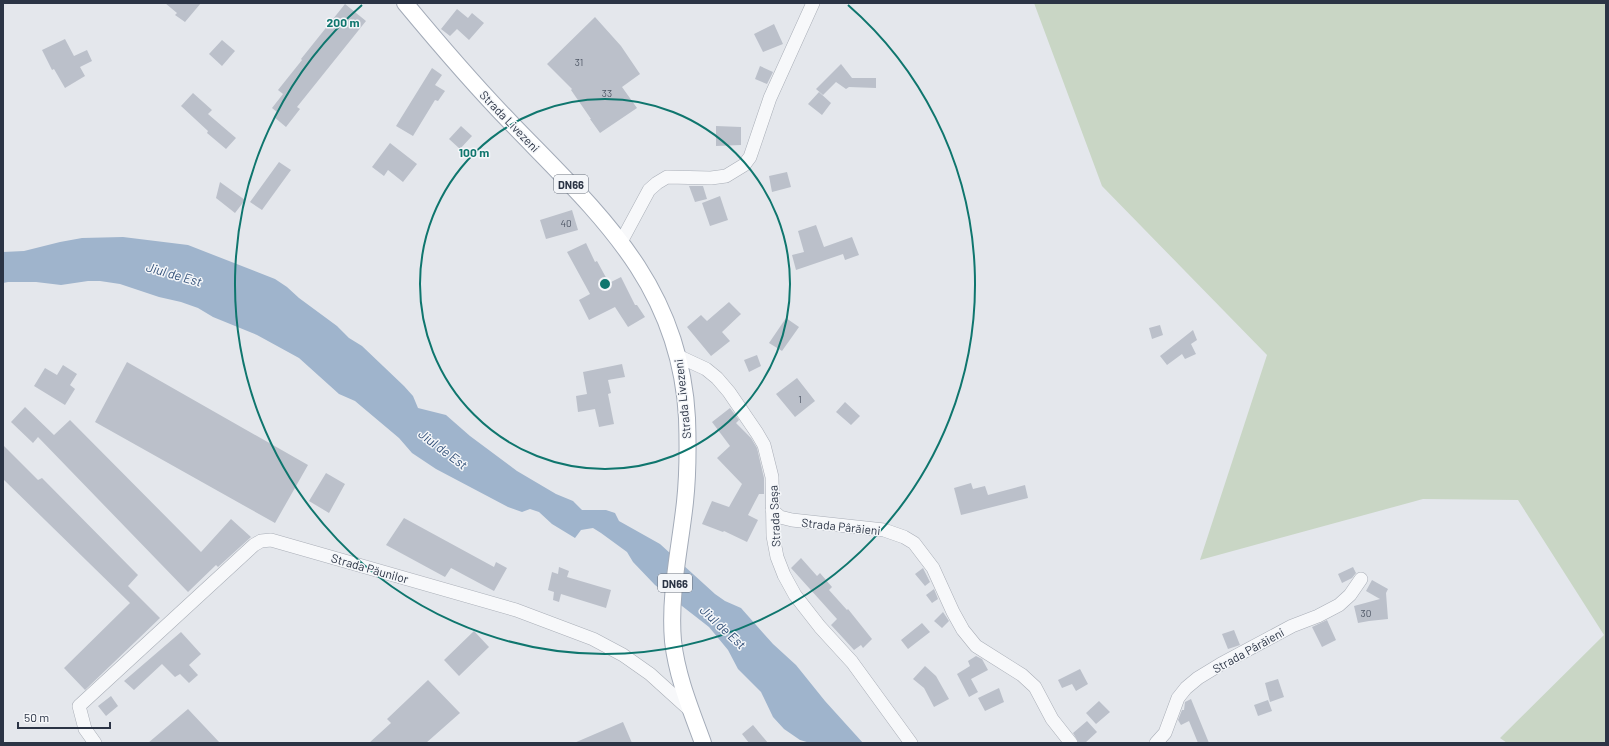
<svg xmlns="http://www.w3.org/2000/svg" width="1609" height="746" font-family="Barlow,sans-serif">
	<rect width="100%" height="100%" fill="#e4e7ec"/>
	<path fill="#c9d6c5" d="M1034 3H1606V743H1507L1500 738 1604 635 1518 500 1423 499 1200 560 1267 355 1102 186Z"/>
	<path fill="#9fb4cc" d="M123 237 188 245 275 279 287 287 299 298 337 326 349 338 362 346 404 386 413 396 418 408 446 415 470 436 517 471 556 494 573 501 582 510H606L615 513 619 521 660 544 715 594 725 601 741 608 773 644 796 665 825 701 863 743H810L800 740 784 729 773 717 761 692 738 669 728 650 709 627 655 585 633 562 627 552 601 533 593 528 581 530 575 538 552 524 539 512 530 509 522 512 508 507 436 469 412 453 399 438 355 401 339 394 299 358 257 335 213 317 198 308 181 302 159 297 120 284 100 281H88L61 285 36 282H8L3 283V252L24 251 60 242 82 238Z"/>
	<path fill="#bbc0ca" d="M165 3H201L185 22 175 15 177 13Z
		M345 4 366 21 297 107 300 109 286 127 274 117 277 112 272 108 283 94 278 90 302 60 301 59Z
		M457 9 468 18 472 13 484 23 469 40 457 29 450 36 441 29Z
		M595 17 621 46 640 74 622 87 637 108 600 133 590 119H591L571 90 572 89 547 64Z
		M774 24 783 44 763 52 754 34Z
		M65 39 74 56 87 50 92 61 80 67 85 76 65 88 54 69 52 70 42 50Z
		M222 40 235 51 222 66 209 54Z
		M841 64 852 78H876V88L849 87 846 89 836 82 823 95 816 89Z
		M760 66 773 72 767 84 755 79Z
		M432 68 442 75 435 85 445 91 438 101 435 100 413 136 396 126Z
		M819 92 831 103 822 115 808 104Z
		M193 93 212 110 208 114 236 138 226 149 207 133 208 131 181 106Z
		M461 126 472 136 460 149 449 139Z
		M716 126 741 127V145L716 146Z
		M390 143 417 164 403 182 388 170 384 176 372 167Z
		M279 162 291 170 262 210 250 202Z
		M787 172 791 187 772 192 769 176Z
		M220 182 245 200 235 213 216 198Z
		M689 186H703L707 199 695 202Z
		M720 196 728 220 710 226 702 203Z
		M572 210 578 230 546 239 540 220Z
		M816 225 824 247 852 237 859 255 845 260 843 254 796 270 792 255 804 252 798 231Z
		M586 243 595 262 597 261 609 283 621 277 635 305H637L645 317 628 327 615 307 589 320 579 300 590 294 567 252Z
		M729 302 741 314 722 332 730 341 711 356 687 327 701 315 707 321Z
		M786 318 799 327 782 351 769 343Z
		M1160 325 1163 335 1152 339 1149 328Z
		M1193 330 1197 340 1191 344 1196 354 1185 359 1182 354 1167 365 1160 356Z
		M757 355 761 366 749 372 744 360Z
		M127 362 308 465 275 523 95 422Z
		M622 364 625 377 608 380 611 393 608 394 614 424 599 427 595 409 578 412 576 396 587 394 583 372Z
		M63 365 77 374 70 385 75 389 65 405 34 386 45 368 57 375Z
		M797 378 815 401 795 417 776 394Z
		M845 402 860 416 851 425 836 412Z
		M25 407 54 435 70 420 201 552 231 519 251 537 218 567 216 565 188 592 38 437 33 443 11 422Z
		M730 408 739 420 736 423 751 438 757 448 764 478V494H759L748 515 758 520 747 542 724 531 723 532 702 524 712 501 729 507 742 484 717 458 730 446 712 422Z
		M3 445 38 480 42 478 138 575 128 586 160 618 85 690 64 668 130 603 3 479Z
		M326 473 345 484 329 513 309 501Z
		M971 483 973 489 985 486 988 495 1025 485 1028 498 961 515 954 488Z
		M404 518 494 567 496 562 507 568 494 591 451 568 445 577 386 545Z
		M801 558 817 576 820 573 832 587 829 590 847 610 848 609 872 639 863 648 861 645 854 650 844 639 831 625 837 619 791 568Z
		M559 567 569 571 567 577 611 590 606 608 561 594 559 602 553 600 554 592 548 590 552 572 558 574Z
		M1353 567 1356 573 1352 578 1342 583 1338 574Z
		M923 568 930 582 925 586 915 574Z
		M1372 580 1388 589 1386 593 1388 619 1369 621 1358 623 1354 606 1380 599 1366 591Z
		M934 589 938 599 932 603 926 595Z
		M943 612 949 621 942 628 934 621Z
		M1327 620 1336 640 1322 647 1312 627Z
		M922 623 930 632 908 649 901 640Z
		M1234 630 1240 645 1228 649 1222 634Z
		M474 631 489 647 459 676 444 660Z
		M181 632 201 654 189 665 198 675 189 683 180 674 175 677 162 664 134 690 124 681Z
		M976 656 982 659 988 670 971 679 978 692 969 697 957 674 970 666 968 661Z
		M925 666 936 676 949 699 934 707 924 688 913 679Z
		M1080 669 1088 684 1076 691 1072 684 1062 688 1058 680Z
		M1278 679 1284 697 1270 702 1265 683Z
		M428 680 460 713 426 743H369L391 723 387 719Z
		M999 688 1004 702 985 711 978 698Z
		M111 696 118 706 106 716 98 706Z
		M1191 699 1209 743H1198L1189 721 1181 725 1178 720 1182 710H1184L1185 702Z
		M1268 700 1272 711 1258 716 1254 705Z
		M1099 701 1110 712 1096 724 1086 713Z
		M188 709 220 743H148Z
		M1087 721 1097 732 1085 743H1079L1073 733Z
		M623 722 632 743H574Z
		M753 725 768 743H749L742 734Z"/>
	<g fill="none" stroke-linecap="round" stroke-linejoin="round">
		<defs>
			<path id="minor" d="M621 242 649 190 657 183 667 177 711 178 726 176 744 165 750 157 770 98 813 3
				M678 356 706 369 717 378 729 392 757 433 764 445 772 477 773 536 777 557 784 575 795 595 820 627 852 662 911 743
				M772 510 780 517 792 520 884 530 904 537 914 543 933 568 953 612 963 630 976 646 1022 675 1035 687 1052 719 1071 743
				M95 743 85 729 79 706 254 545 261 541 271 540 516 610 593 639 623 655 650 674 692 712
				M1156 743 1165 733 1178 698 1186 688 1198 678 1221 664 1292 626 1318 616 1339 605 1350 595 1361 579"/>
			<path id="major" d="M405 3C439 44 474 85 512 124 598 213 680 284 687 418 688 446 688 474 685 502 680 548 669 595 673 641 677 677 691 710 703 743"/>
		</defs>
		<use href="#minor" stroke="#a9aeb7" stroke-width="14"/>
		<use href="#major" stroke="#a3abb8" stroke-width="18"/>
		<use href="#minor" stroke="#f7f8fa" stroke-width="13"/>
		<use href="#major" stroke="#fff" stroke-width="16"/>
	</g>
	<g fill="none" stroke="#0f766e" stroke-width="2">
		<circle cx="605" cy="284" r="185"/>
		<path d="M848 5A370 370 0 1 1 362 5"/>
	</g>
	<g text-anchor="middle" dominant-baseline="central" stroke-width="3" stroke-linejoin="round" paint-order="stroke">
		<g font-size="10" fill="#4f5766">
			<text x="579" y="62">31</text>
			<text x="607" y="93">33</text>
			<text x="566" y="223">40</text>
			<text x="800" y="399">1</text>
			<text x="1366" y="613">30</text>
		</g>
		<g fill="#f4f6f9" stroke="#676e7b" stroke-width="1">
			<rect x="554" y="175" width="34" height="18" rx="3"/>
			<rect x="658" y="574" width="34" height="18" rx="3"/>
		</g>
		<g font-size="11" font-weight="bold" fill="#2b3445">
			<text x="571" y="184">DN66</text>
			<text x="675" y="583">DN66</text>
		</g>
		<g font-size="12" fill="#2b3445" stroke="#f4f6f9">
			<text transform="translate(510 121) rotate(46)">Strada Livezeni</text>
			<text transform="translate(682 399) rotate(-96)">Strada Livezeni</text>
			<text transform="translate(774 516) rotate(-93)">Strada Saşa</text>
			<text transform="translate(841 526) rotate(6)">Strada Pârăieni</text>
			<text transform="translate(370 568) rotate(16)">Strada Păunilor</text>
			<text transform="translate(1248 650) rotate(-29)">Strada Pârăieni</text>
		</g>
		<g font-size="13" font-style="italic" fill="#34527a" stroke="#f4f6f9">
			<text transform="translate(174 274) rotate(16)">Jiul de Est</text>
			<text transform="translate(443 449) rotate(37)">Jiul de Est</text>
			<text transform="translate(723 627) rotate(43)">Jiul de Est</text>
		</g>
	</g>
	<circle cx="605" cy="284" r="6" fill="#0f766e" stroke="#f4f6f9" stroke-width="2"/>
	<g font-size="12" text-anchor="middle" font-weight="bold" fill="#0f766e" stroke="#f4f6f9" stroke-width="3" stroke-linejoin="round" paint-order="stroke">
		<text x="343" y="27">200 m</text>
		<text x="474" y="157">100 m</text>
	</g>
	<rect width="1609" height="746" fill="none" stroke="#2b3445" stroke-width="8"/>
	<path d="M18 722v6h92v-6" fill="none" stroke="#2b3445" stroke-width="2"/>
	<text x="24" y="722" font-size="12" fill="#2b3445" stroke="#f4f6f9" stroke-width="3" paint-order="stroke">50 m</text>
</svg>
